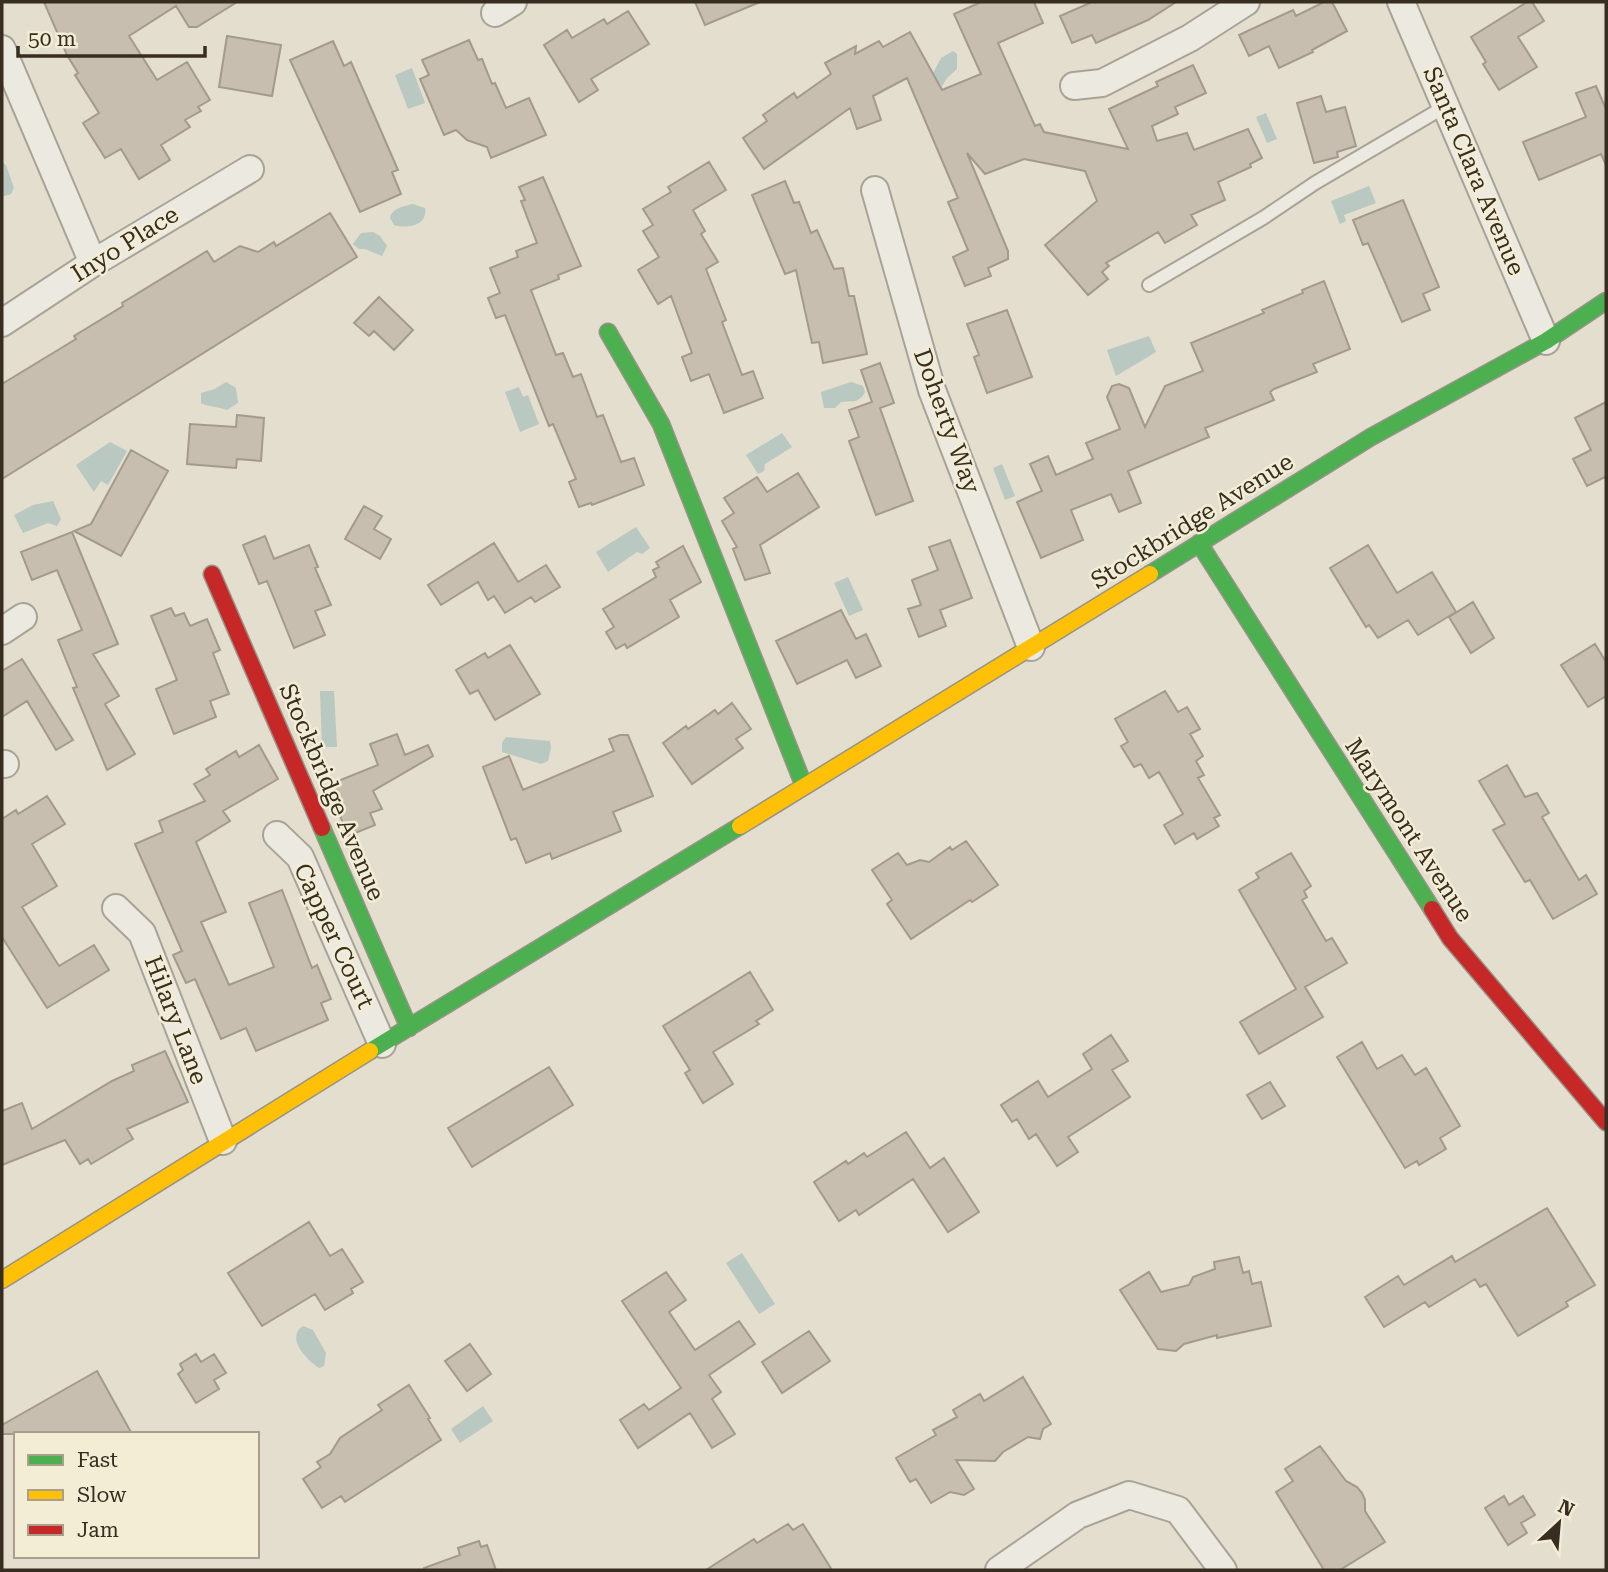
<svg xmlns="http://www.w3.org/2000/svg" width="1608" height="1572" font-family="'Roboto Serif',serif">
	<rect width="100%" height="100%" fill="#e3dece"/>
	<path fill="#b9c8c0" d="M953 51 957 54V69L947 78 941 88 932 75 941 58Z
		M412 68 425 103 408 109 395 75Z
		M1266 113 1277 139 1267 143 1256 117Z
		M2 162 6 165 14 188 11 194 2 197Z
		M1369 186 1376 203 1344 215 1346 221 1340 224 1331 201Z
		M413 204 425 208C428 226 407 229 394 225L390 218C392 208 404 206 413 204Z
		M373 232 380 236 387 246 382 256 365 249H359L353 244 361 233Z
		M1149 336 1156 352 1116 376 1107 350Z
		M226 382 236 388 238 403 227 410C219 407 205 406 201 403V393L215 389Z
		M851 382 863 386 865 392 862 397 856 401 841 402 835 408H824L821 392Z
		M519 387 523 397 528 395 539 424 520 432 505 392Z
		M782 433 792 447 765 464 764 471 758 474 746 455Z
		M110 442 127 451 108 485 101 481 94 492 76 465Z
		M1002 464 1015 496 1005 500 993 468Z
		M53 501 61 519 57 526 48 523 23 533 14 515 33 505Z
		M636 527 650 548 642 554 637 552 608 572 596 552Z
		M848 577 863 610 849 616 834 583Z
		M320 691H334L337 747H322Z
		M506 737 550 741 551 748 548 761 541 764 502 752V743Z
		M742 1253 775 1304 759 1314 726 1263Z
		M303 1326 313 1330 326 1353 324 1366 319 1368C307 1360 285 1338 303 1326Z
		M483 1406 493 1421 460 1443 451 1429Z"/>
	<path fill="#c7beaf" stroke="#a39a8d" stroke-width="2" d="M44 2H237L197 27H189L176 6 129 36 157 80 187 62 210 100 198 107 201 111 185 120 190 127 161 145 170 160 139 179 121 149 105 158 83 123 99 113 75 75 78 73 67 55Z
		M695 2H760L705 25Z
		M981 2H1034L1043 23 998 43 1035 126 1040 124 1044 132 1128 149 1109 109 1158 86 1156 82 1193 65 1206 93 1175 107 1178 114 1152 126 1157 141 1187 133 1194 150 1248 129 1262 158 1250 164 1251 167 1218 182 1225 200 1191 215 1197 225 1165 243 1158 232 1106 263 1109 266 1102 272 1108 279 1088 295 1045 245 1097 201 1085 171 1024 159 985 174 967 153 1008 251V259L988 268 991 276 965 286 953 257 968 250 948 202 958 198 907 78 873 96 881 120 857 129 850 108 764 169 743 138 767 121 763 115 794 93 797 98 831 74 825 63 856 46 855 54 879 41 883 47 910 32 942 90 981 74 954 14Z
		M1092 2H1176L1148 20 1096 43 1092 35 1072 43 1060 16Z
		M1324 2H1332L1347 31 1312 50 1313 52 1279 68 1269 46 1249 56 1239 35 1293 10 1296 16Z
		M1527 2H1532L1544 21 1518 37 1537 67 1499 90 1483 64 1486 62 1471 37Z
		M628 11 649 44 591 79 598 90 579 102 544 45 567 30 572 38 604 19 607 24Z
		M227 36 281 45 272 96 219 87Z
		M469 40 478 60 482 59 492 84 495 83 506 108 529 98 546 135 491 158 487 147 467 140 456 130 444 135 420 79 429 75 422 60Z
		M333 41 344 66 351 62 398 170 392 172 401 194 360 212 290 60Z
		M1596 86 1606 109V165L1601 154 1539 180 1523 142 1586 117 1576 93Z
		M1321 96 1326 112 1345 107 1356 146 1337 152 1338 157 1314 163 1297 103Z
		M709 162 726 190 693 210 705 231 701 234 718 262 706 269 726 320 722 322 742 375 753 371 763 398 724 413 709 374 691 381 682 357 692 353 671 296 658 304 638 270 659 257 643 231 653 225 643 209 671 192 668 187Z
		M543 177 581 266 558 275 559 279 531 290 556 355 563 353 573 377 581 374 597 417 603 415 621 462 634 458 644 485 592 505 591 503 579 507 569 482 576 479 553 424 549 426 505 315 496 318 488 298 500 293 490 268 518 257 516 251 537 243 521 201 525 200 519 187Z
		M785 181 794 203 799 202 811 233 817 230 834 269 843 268 849 296H854L867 354 823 363 819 342 812 343 796 270 785 274 752 195Z
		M1403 200 1439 287 1423 294 1430 310 1402 322 1368 243 1363 245 1353 220Z
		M330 213 357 257 2 479V384L76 339 74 336 123 306 122 303 207 251 214 262 240 246 258 252 274 242 276 246Z
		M1324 281 1350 349 1313 364 1317 372 1274 389 1270 392 1274 400 1205 428 1209 437 1128 471 1141 503 1119 512 1111 494 1071 510 1083 540 1041 558 1017 502 1042 491 1030 464 1048 456 1056 475 1093 459 1086 443 1120 429 1107 397 1112 386 1119 384 1129 388 1145 427 1165 386 1203 371 1191 343 1264 313 1262 310 1303 293 1302 290Z
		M379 297 413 330 394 350 374 331 369 336 354 323Z
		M1007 310 1032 377 987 393 974 357 979 355 967 324Z
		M880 363 894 403 880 408 913 501 876 515 849 441 859 437 849 410 872 402 861 370Z
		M1606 402V480L1605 477 1587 486 1573 459 1591 450 1575 418Z
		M237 415 264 418 261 461 237 459 236 468 187 464 190 424 236 427Z
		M131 450 168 471 121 556 74 531 91 524Z
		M798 473 819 507 760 545 770 573 745 580 733 549 737 547 722 521 734 513 724 498 757 477 767 492Z
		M364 506 382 516 374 529 391 539 380 559 345 539Z
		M72 532 118 644 93 654 119 696 105 704 135 754 107 770 73 688 77 687 58 640 82 630 57 570 32 580 21 552Z
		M265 536 274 559 309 545 318 567 315 568 331 605 315 611 325 635 294 648 267 581 259 584 243 545Z
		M950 540 972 598 940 610 946 626 919 637 908 609 921 605 912 580 938 570 929 547Z
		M494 543 518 582 546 565 560 587 535 602 531 597 505 613 494 596 488 600 478 582 441 605 428 585Z
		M1368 545 1397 593 1432 572 1456 612 1418 635 1408 620 1378 638 1369 625 1366 627 1330 568Z
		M683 546 701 582 670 600 679 617 627 648 625 644 616 649 606 632 614 627 603 609 656 577 653 570 659 567 656 562Z
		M1473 602 1494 638 1471 653 1449 617Z
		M171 608 175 616 184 613 190 626 207 619 220 650 213 653 229 694 210 701 216 717 174 734 156 689 177 680 151 616Z
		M841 610 856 639 866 634 881 666 856 678 847 660 797 684 776 641Z
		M1595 644 1606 662V696L1588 707 1561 665Z
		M510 645 540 694 495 720 478 690 470 694 456 670 485 653 488 658Z
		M22 659 73 740 56 750 27 701 2 717V671Z
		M1165 691 1178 712 1187 707 1200 729 1190 734 1203 756 1196 761 1204 775 1198 778 1220 815 1214 818 1219 826 1197 839 1194 833 1175 844 1164 825 1183 814 1159 772 1149 778 1141 764 1134 767 1121 746 1128 742 1115 719Z
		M732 703 751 729 736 739 743 748 692 784 663 743 686 726 688 729 715 710 718 714Z
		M397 734 405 755 428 745 433 756 373 791 382 809 370 813 375 825 348 836 328 785 378 765 370 744Z
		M620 735H628L653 796 613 812 621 831 552 859 550 853 526 863 516 838 511 840 483 767 509 756 523 790 614 751 609 739Z
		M259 745 278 779 223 811 230 821 196 842 226 912 201 922 229 985 274 967 249 903 282 890 312 968 317 965 331 999 321 1003 328 1020 256 1051 246 1028 221 1039 195 979 186 983 173 955 182 951 135 844 163 832 159 821 205 801 194 784 210 775 206 769 236 751 239 757Z
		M1507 765 1525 797 1537 793 1549 813 1542 817 1579 880 1586 875 1597 894 1553 919 1530 880 1525 882 1493 830 1505 824 1479 781Z
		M47 796 65 824 32 844 57 886 22 907 59 966 94 945 109 970 47 1008 2 937V819L16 810 18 814Z
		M966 841 998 885 972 902 970 900 911 939 887 904 892 900 872 870 898 853 907 865 920 860 929 862 950 847 952 850Z
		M1291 853 1311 886 1304 891 1307 897 1302 900 1326 941 1332 938 1347 963 1305 987 1323 1017 1259 1054 1240 1022 1296 989 1239 890 1259 878 1256 873Z
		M750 972 773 1010 756 1021 759 1024 713 1052 733 1084 703 1103 685 1073 690 1070 663 1026Z
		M1111 1035 1128 1061 1112 1070 1130 1097 1068 1137 1078 1152 1057 1166 1036 1134 1029 1139 1017 1119 1012 1122 1001 1105 1038 1081 1048 1097 1092 1069 1083 1054Z
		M1362 1042 1377 1069 1402 1055 1415 1075 1426 1068 1460 1126 1440 1138 1446 1149 1419 1165 1417 1161 1405 1168 1337 1057Z
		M165 1051 188 1102 127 1129 133 1139 91 1164 88 1159 80 1164 65 1140 2 1165V1111L22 1103 32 1129 112 1081 134 1071 132 1065Z
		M549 1067 573 1105 472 1167 448 1128Z
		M1270 1082 1285 1106 1262 1119 1247 1095Z
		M906 1132 930 1168 944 1158 979 1212 948 1232 913 1179 859 1215 856 1210 839 1221 814 1182 846 1161 848 1164 864 1153 867 1157Z
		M1547 1208 1595 1285 1566 1302 1568 1306 1518 1336 1486 1284 1480 1287 1475 1279 1429 1307 1425 1302 1384 1327 1365 1297 1398 1276 1404 1285 1452 1256 1455 1262Z
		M309 1222 330 1256 342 1249 363 1282 351 1289 353 1293 325 1310 315 1294 262 1326 228 1273Z
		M1239 1257 1243 1273 1249 1271 1252 1284 1261 1282 1271 1326 1217 1338V1335L1184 1344 1176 1351 1158 1349 1120 1290 1149 1272 1161 1292 1189 1285 1193 1277 1215 1269 1214 1262Z
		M666 1272 686 1300 669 1312 695 1350 739 1321 755 1344 709 1375 721 1392 712 1399 735 1434 712 1448 690 1413 638 1448 620 1420 644 1404 649 1410 681 1388 622 1301Z
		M809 1331 830 1361 782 1393 762 1362Z
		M470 1344 491 1374 467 1391 445 1361Z
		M196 1354 201 1362 214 1354 226 1373 214 1380 219 1389 196 1403 178 1374 183 1370 180 1364Z
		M97 1371 132 1434H2V1425Z
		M1023 1377 1051 1424 1043 1429 1040 1439 1028 1437 1003 1452 995 1461 956 1460 974 1489 964 1495 950 1492 931 1503 916 1479 910 1482 896 1458 936 1435 933 1430 957 1417 953 1410 980 1394 984 1401Z
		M409 1385 430 1418 428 1419 441 1440 345 1502 341 1496 322 1508 303 1479 321 1467 317 1462 330 1454 340 1438 382 1410 378 1405Z
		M1320 1446 1346 1481 1357 1487 1362 1493 1365 1500V1511L1385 1542 1340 1570H1324L1276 1492 1293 1481 1285 1469Z
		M1504 1496 1509 1505 1523 1496 1535 1515 1521 1523 1527 1533 1508 1545 1485 1508Z
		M788 1524 793 1530 803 1524 832 1570H706L754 1539 757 1543Z
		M479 1541 481 1547 487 1545 496 1570H425L424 1568 460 1555 458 1548Z"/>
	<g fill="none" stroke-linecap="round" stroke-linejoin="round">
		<defs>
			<path id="lane" d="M1149 285 1263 218 1315 183 1446 106"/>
			<path id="street" d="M1401 2 1546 341
				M495 13 513 2
				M2 49 93 263
				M1074 86 1102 83 1190 38 1246 2
				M875 190 932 390 1031 647
				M2 323 93 263 250 169
				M2 631 23 617
				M2 764H5
				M277 835 300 857 382 1044
				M116 908 142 933 223 1141
				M999 1570 1078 1515 1129 1495 1178 1510 1223 1570"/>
			<path id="fast" d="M608 332 661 424 804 786
				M1199 543 1432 909
				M1150 574 1371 437 1546 341 1606 301
				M322 828 409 1028
				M370 1051 740 826"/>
			<path id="slow" d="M740 826 1150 574
				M2 1280 370 1051"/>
			<path id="jam" d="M212 574 322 828
				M1432 909 1450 938 1606 1122"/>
		</defs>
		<use href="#lane" stroke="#a8a397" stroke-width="16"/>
		<use href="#street" stroke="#a8a397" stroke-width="30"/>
		<use href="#fast" stroke="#989387" stroke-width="19"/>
		<use href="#slow" stroke="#989387" stroke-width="19"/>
		<use href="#jam" stroke="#989387" stroke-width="19"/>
		<use href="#lane" stroke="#ece9e0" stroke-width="12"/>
		<use href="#street" stroke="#ece9e0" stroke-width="26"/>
		<use href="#fast" stroke="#4caf50" stroke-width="16"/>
		<use href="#slow" stroke="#ffc107" stroke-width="16"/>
		<use href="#jam" stroke="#c62828" stroke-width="16"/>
	</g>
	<g text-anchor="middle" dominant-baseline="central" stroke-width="5" stroke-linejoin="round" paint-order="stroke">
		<g font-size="24" fill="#372d20" stroke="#f3edd5">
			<text transform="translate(1474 171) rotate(67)">Santa Clara Avenue</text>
			<text transform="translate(125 244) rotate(-32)">Inyo Place</text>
			<text transform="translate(947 421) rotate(70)">Doherty Way</text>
			<text transform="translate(1192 521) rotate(-32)">Stockbridge Avenue</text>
			<text transform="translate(332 792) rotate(67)">Stockbridge Avenue</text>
			<text transform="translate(1409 830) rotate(57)">Marymont Avenue</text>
			<text transform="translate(334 936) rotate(65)">Capper Court</text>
			<text transform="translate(176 1020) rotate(69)">Hilary Lane</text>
		</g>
	</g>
	<rect width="1608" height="1572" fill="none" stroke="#372d20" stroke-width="7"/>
	<rect x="14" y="1432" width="245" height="126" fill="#f3edd5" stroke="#a8a08d" stroke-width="2"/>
	<rect x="28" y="1455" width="35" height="10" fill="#4caf50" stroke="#a8a08d" stroke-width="2"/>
	<text x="77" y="1467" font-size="21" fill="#372d20">Fast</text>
	<rect x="28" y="1490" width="35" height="10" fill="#ffc107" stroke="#a8a08d" stroke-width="2"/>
	<text x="77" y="1502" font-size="21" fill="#372d20">Slow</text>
	<rect x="28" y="1525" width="35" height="10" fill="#c62828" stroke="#a8a08d" stroke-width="2"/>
	<text x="77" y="1537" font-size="21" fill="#372d20">Jam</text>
	<g transform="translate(1559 1523) rotate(26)" stroke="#f3edd5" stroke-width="5" paint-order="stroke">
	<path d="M0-5L12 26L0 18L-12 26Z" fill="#372d20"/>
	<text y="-10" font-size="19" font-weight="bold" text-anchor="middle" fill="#372d20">N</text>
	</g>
	<path d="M18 46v10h187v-10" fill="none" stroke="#372d20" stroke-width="3.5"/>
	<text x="28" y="46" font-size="21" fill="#372d20" stroke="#f3edd5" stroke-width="5" paint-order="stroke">50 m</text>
</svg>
